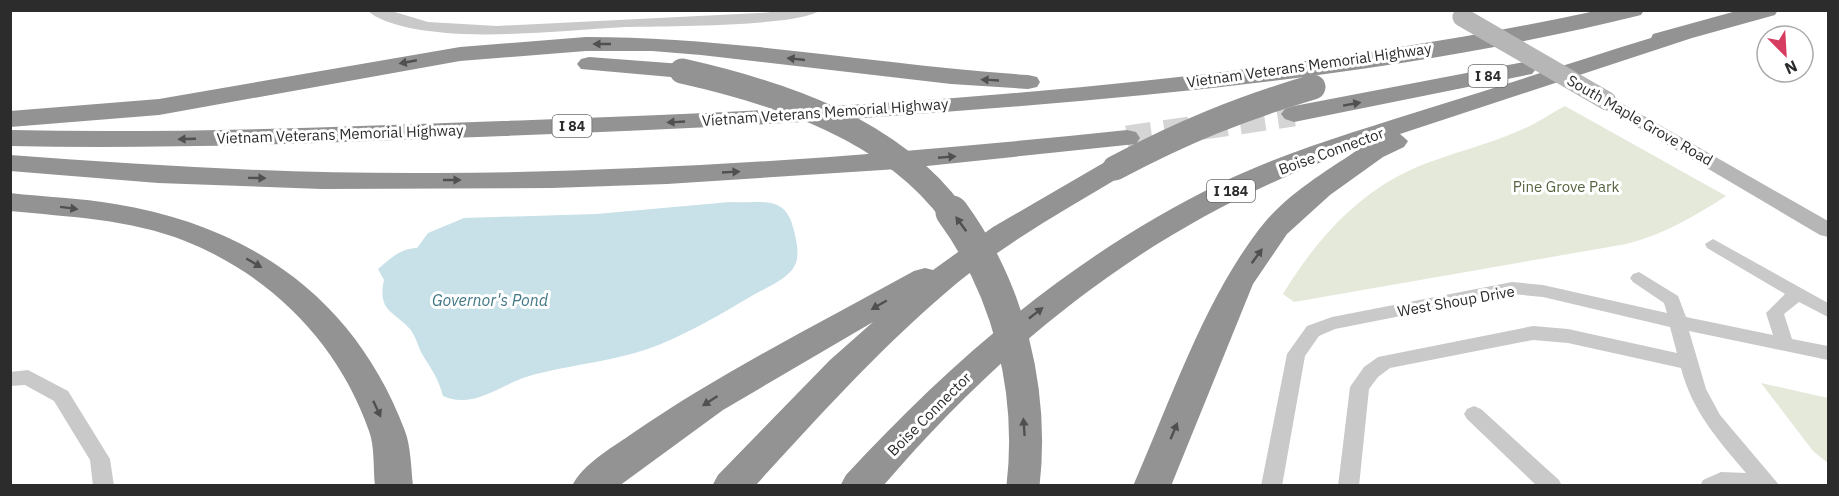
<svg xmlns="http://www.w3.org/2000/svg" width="1839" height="496" font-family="'IBM Plex Sans',sans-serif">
	<rect width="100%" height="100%" fill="#fff"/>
	<path fill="#e4e9da" d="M1565 106 1726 196C1694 217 1662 235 1626 244L1294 302 1283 294C1315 241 1358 192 1417 167 1451 153 1487 145 1521 130 1536 124 1550 114 1565 106Z
		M1761 383 1828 398V463L1813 451Z"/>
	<path fill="#c8e0e7" d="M730 202C761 204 786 193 794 231 797 243 801 259 792 270 782 282 763 289 750 297 721 314 692 331 661 344 620 361 572 364 529 376 502 384 472 410 443 396 439 380 431 368 422 354 418 346 416 337 410 329 394 311 377 311 384 280L378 269C391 258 399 249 417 248L428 233 464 218 596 214Z"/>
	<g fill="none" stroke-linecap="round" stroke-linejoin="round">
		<path stroke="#d5d5d5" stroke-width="25" stroke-dasharray="25 13" stroke-linecap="butt" d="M1127 138 1294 114"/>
		<path fill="#c9c9c9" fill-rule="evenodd" d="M766 10H778L779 12 773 16Z
			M1713 239 1828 303V317L1799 302 1784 314 1792 339 1828 346V360L1689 331 1706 389 1720 415 1780 486H1700L1703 480 1721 472 1746 473C1718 440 1692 411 1681 368L1568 343 1533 340 1390 368 1378 377 1369 389 1359 486H1338L1350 387 1364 367 1378 357 1533 326 1568 329 1677 353 1670 327 1543 297 1512 294 1335 329 1319 336 1305 356 1282 486H1261L1287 354 1307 326 1332 317 1512 282 1543 285 1667 313 1664 303 1633 282 1630 278 1633 274 1639 272 1678 296 1686 317 1773 335 1766 313 1785 294 1707 248 1705 244Z
			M28 370 68 391 110 459 114 486H93L90 460 54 401 25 385 10 386V372Z
			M1474 406 1481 409 1559 480 1562 486H1537L1467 419 1464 414 1467 409Z"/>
		<path fill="#c9c9c9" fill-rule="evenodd" d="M367 10H388L428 22 497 26 820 10C801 27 659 26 626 27 572 30 518 36 463 34 438 33 385 28 367 10Z"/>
		<path fill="#b6b6b6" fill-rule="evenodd" d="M1607 95 1828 221V237L1820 235 1600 105 1598 101 1600 97Z"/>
		<path fill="#939393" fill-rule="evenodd" d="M1600 10H1644L1641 15C1383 79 1114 100 850 119 716 128 581 133 447 138 301 144 156 149 10 146V130C184 134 358 126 532 120 885 108 1254 84 1600 10Z
			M1740 10H1778L1775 15 1692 38 1400 134 1408 141 1404 147 1383 157 1330 195 1287 234 1253 284 1171 486H1133C1171 400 1206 294 1265 222 1291 191 1330 169 1362 147 1165 215 1018 329 883 486H840L846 475C955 357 1075 254 1221 183 1289 150 1364 129 1436 106 1508 84 1579 60 1651 38L1653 34Z
			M586 37C734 37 880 65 1028 75L1037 77 1040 82 1037 87 1028 89 951 84 701 55 652 51H586L460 61 159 115 10 127V111L159 99 460 47Z
			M589 57 682 64 691 66 694 71 691 76 682 78 581 69 577 64 581 59Z
			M1524 62 1532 64 1536 69 1532 74 1294 122 1285 119 1281 114 1285 109 1294 106Z
			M1127 130 1136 132 1140 138 1136 144 898 169 667 184 552 188 322 189 158 183 10 171V155C153 166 294 174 437 173 668 172 898 154 1127 130Z
			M1115 160 1125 162 1129 168 1125 174C1068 208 1009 241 957 283 884 344 820 415 755 486H712L718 475 830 360 873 322 723 410 619 486H572C583 464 610 449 630 435 720 373 818 324 914 271L925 268 933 270 993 227 1105 162Z
			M10 193C45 197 81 198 115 204 252 226 356 300 405 431 411 447 411 469 413 486H375C373 469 375 447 369 431 339 344 271 275 185 241 130 219 69 217 10 211Z"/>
		<path stroke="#b6b6b6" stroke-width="19" d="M1462 17 1607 101"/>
		<path stroke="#939393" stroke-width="25" d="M682 71C780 93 891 129 953 214
			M1115 168C1183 132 1239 109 1313 87"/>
		<path stroke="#939393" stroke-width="33" d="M952 212C1009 290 1034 390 1023 486"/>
	</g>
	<defs><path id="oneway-solid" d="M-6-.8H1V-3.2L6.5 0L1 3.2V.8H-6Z" transform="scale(1.5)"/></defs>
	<g fill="#505050">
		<use href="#oneway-solid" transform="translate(602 44) rotate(-180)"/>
		<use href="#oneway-solid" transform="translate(796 59) rotate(-174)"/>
		<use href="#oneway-solid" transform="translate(408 62) rotate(169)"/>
		<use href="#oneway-solid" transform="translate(990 80) rotate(-177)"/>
		<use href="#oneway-solid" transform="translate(1352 104) rotate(-10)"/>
		<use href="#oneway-solid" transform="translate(676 122) rotate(177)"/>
		<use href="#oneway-solid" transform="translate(187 139) rotate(178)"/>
		<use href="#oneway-solid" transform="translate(947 157) rotate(-5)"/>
		<use href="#oneway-solid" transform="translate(731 172) rotate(-3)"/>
		<use href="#oneway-solid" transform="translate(257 178) rotate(1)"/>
		<use href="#oneway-solid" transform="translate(452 180)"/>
		<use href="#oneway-solid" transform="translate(69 208) rotate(7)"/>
		<use href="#oneway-solid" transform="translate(961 224) rotate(-126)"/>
		<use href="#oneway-solid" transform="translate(1257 256) rotate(-54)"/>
		<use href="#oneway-solid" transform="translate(254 263) rotate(30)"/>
		<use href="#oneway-solid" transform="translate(879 305) rotate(150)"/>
		<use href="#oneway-solid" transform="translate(1036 313) rotate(-38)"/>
		<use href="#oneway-solid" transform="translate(710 401) rotate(147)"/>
		<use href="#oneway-solid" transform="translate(377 409) rotate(65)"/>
		<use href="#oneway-solid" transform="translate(1024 427) rotate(-94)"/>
		<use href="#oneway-solid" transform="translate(1174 431) rotate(-67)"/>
	</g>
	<g text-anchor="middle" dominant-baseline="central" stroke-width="6" stroke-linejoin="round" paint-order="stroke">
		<g fill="#fff" stroke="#6b6b6b" stroke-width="1.5">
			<rect x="1468.5" y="65" width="39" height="22" rx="4.5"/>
			<rect x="552.5" y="115" width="39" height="22" rx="4.5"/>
			<rect x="1207" y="180" width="48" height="22" rx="4.5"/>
		</g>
		<g font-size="14" font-weight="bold" fill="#2c2c2c">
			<text x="1488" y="76">I 84</text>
			<text x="572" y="126">I 84</text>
			<text x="1231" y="191">I 184</text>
		</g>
		<g font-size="15" fill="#2c2c2c" stroke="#fff">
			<text transform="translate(1309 65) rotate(-8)">Vietnam Veterans Memorial Highway</text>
			<text transform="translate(825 112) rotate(-4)">Vietnam Veterans Memorial Highway</text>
			<text transform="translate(1640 120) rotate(30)">South Maple Grove Road</text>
			<text transform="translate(340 134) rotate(-2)">Vietnam Veterans Memorial Highway</text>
			<text transform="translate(1331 151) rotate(-20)">Boise Connector</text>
			<text transform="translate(1456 301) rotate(-10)">West Shoup Drive</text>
			<text transform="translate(929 414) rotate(-45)">Boise Connector</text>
		</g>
		<g font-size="15" fill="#55633e" stroke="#fff">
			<text x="1566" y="186">Pine Grove Park</text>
		</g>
		<g font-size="16" font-style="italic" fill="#427786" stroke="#fff">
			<text x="490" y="300">Governor's Pond</text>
		</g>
	</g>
	<rect width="1839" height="496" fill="none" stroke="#2c2c2c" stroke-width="24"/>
	<g transform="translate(1785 54) rotate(156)"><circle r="28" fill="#ffffff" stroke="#ababab" stroke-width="1.5"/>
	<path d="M0-4.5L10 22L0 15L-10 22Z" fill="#d53c60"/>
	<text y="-9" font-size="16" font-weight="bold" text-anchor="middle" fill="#2c2c2c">N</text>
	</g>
</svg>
